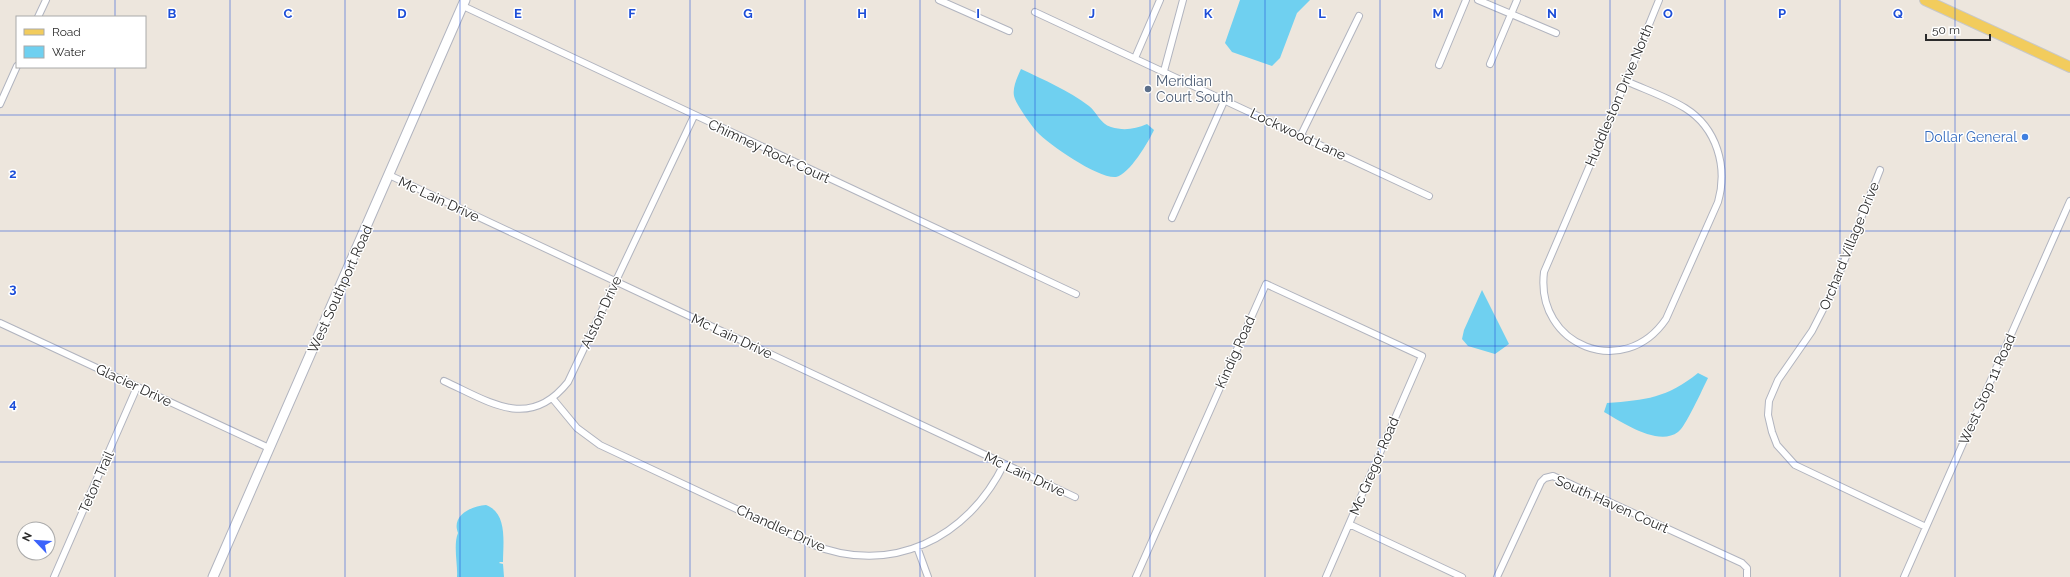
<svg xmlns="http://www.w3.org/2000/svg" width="2070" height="577" font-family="Raleway,sans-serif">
	<rect width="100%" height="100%" fill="#ede6dd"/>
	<path fill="#6fd0f0" d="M1240 0H1310L1297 13 1280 58 1272 66 1232 52 1225 43Z
		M1021 69C1044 80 1068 90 1089 106 1097 112 1100 124 1111 127 1124 131 1135 129 1147 124L1154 130C1149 141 1129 175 1116 177 1099 179 1049 145 1037 132 1031 125 1018 107 1015 99 1011 90 1017 78 1021 69Z
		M1482 290 1509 344 1495 354 1468 346 1462 339 1464 330Z
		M1698 373 1708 378C1703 388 1685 428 1678 432 1658 447 1622 422 1604 412L1607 403C1646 400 1667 398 1698 373Z
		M486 505C508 513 503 543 503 562H500L499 563 503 564 504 577H457C458 565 453 545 458 533 451 515 472 506 486 505Z"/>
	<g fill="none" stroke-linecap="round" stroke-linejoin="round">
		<defs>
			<path id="street" d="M939 0 1009 31
				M1478 0 1556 33
				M463 6 1076 294
				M1035 12 1429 196
				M38 17 46 0
				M1135 58 1160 0
				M1490 64 1517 0
				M1439 65 1466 0
				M1164 71 1183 0
				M1626 81C1646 90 1667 97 1685 108 1717 128 1728 167 1718 202L1666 319C1624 381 1535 346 1544 272L1626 81 1659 0
				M0 104 17 66
				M1301 135 1359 16
				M1880 170 1832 292 1812 331 1778 380 1769 401 1768 415 1772 432 1777 445 1795 465 1926 527
				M389 175 1075 497
				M1172 218 1225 99
				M0 323 269 448
				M444 381C490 402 529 431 568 382L694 116
				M553 399 577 428 600 445 811 544C891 577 968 538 1004 464
				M1349 524 1462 577
				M917 547 928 577
				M54 577 137 387
				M1136 577 1266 284 1422 356 1326 577
				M1497 577 1541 482 1545 478 1553 476 1742 563 1747 568V577
				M1904 577 2070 201"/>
			<path id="secondary" d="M213 577 465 0"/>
			<path id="primary" d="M1925 0 2070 67"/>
		</defs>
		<use href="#street" stroke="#b1b4bf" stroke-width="8"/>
		<use href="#secondary" stroke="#b1b4bf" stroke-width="11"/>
		<use href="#primary" stroke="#c8c8c8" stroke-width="12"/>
		<use href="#street" stroke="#fff" stroke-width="6"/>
		<use href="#secondary" stroke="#fff" stroke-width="9"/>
		<use href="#primary" stroke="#f2cc5d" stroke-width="10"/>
	</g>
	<path fill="none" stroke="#1d4ed8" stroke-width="1" stroke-opacity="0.55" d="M115 0V17M230 0V577M345 0V577M460 0V577M575 0V577M690 0V577M805 0V577M920 0V577M1035 0V577M1150 0V577M1265 0V577M1380 0V577M1495 0V577M1610 0V577M1725 0V577M1840 0V577M1955 0V577M115 67V577M0 115H2070M0 231H2070M0 346H2070M0 462H2070"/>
	<circle fill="#5c6f8a" stroke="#fff" stroke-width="1.5" cx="1148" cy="89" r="4"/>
	<circle fill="#3f7fe0" stroke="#fff" stroke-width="1.5" cx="2025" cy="137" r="4"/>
	<g text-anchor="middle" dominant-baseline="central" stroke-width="3" stroke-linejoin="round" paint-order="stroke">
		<g font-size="14" fill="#4e5e75" stroke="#fff" text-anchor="start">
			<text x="1156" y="81">Meridian<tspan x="1156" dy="16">Court South</tspan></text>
		</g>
		<g font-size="14" fill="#2b2b2b" stroke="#fff">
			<text transform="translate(1619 95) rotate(-67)">Huddleston Drive North</text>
			<text transform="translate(1298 134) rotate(25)">Lockwood Lane</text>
			<text transform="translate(769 151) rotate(25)">Chimney Rock Court</text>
			<text transform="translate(439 199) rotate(25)">Mc Lain Drive</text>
			<text transform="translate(1849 246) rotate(-68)">Orchard Village Drive</text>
			<text transform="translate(340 289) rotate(-66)">West Southport Road</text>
			<text transform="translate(601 312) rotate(-65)">Alston Drive</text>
			<text transform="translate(732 336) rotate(25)">Mc Lain Drive</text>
			<text transform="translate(1235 352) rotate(-66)">Kindig Road</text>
			<text transform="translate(134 385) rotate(25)">Glacier Drive</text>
			<text transform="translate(1987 389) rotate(-66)">West Stop 11 Road</text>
			<text transform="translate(1374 466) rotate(-67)">Mc Gregor Road</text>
			<text transform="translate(1025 474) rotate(25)">Mc Lain Drive</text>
			<text transform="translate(96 482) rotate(-66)">Teton Trail</text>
			<text transform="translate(1612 504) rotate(24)">South Haven Court</text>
			<text transform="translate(781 528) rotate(24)">Chandler Drive</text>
		</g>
		<g font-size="14" fill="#366cbe" stroke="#fff" text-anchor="end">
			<text x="2017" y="137">Dollar General</text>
		</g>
	</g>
	<g font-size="13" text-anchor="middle" font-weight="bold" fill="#1d4ed8" stroke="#fff" stroke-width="3" stroke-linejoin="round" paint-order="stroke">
		<text x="172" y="18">B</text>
		<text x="288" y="18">C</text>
		<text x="402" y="18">D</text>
		<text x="518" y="18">E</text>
		<text x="632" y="18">F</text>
		<text x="748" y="18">G</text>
		<text x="862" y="18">H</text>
		<text x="978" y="18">I</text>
		<text x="1092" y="18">J</text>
		<text x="1208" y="18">K</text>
		<text x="1322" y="18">L</text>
		<text x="1438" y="18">M</text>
		<text x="1552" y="18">N</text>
		<text x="1668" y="18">O</text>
		<text x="1782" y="18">P</text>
		<text x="1898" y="18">Q</text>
		<text x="13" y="178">2</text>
		<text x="13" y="293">3</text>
		<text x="13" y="408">4</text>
	</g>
	<rect x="16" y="16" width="130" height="52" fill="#ffffff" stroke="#aaaaaa"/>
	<rect x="24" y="29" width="20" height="6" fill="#f2cc5d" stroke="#aaaaaa"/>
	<text x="52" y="36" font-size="12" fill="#2b2b2b">Road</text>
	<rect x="24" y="46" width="20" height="12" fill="#6fd0f0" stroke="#aaaaaa"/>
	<text x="52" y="56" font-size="12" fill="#2b2b2b">Water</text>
	<g transform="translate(36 541) rotate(295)"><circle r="19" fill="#ffffff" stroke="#aaaaaa"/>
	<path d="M0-3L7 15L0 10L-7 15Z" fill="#3c63fb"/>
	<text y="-6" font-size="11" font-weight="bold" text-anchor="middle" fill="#2b2b2b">N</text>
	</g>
	<path d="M1926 34v6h64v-6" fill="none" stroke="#2b2b2b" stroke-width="2"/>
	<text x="1932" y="34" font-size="12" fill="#2b2b2b" stroke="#ffffff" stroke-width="3" paint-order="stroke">50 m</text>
</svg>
